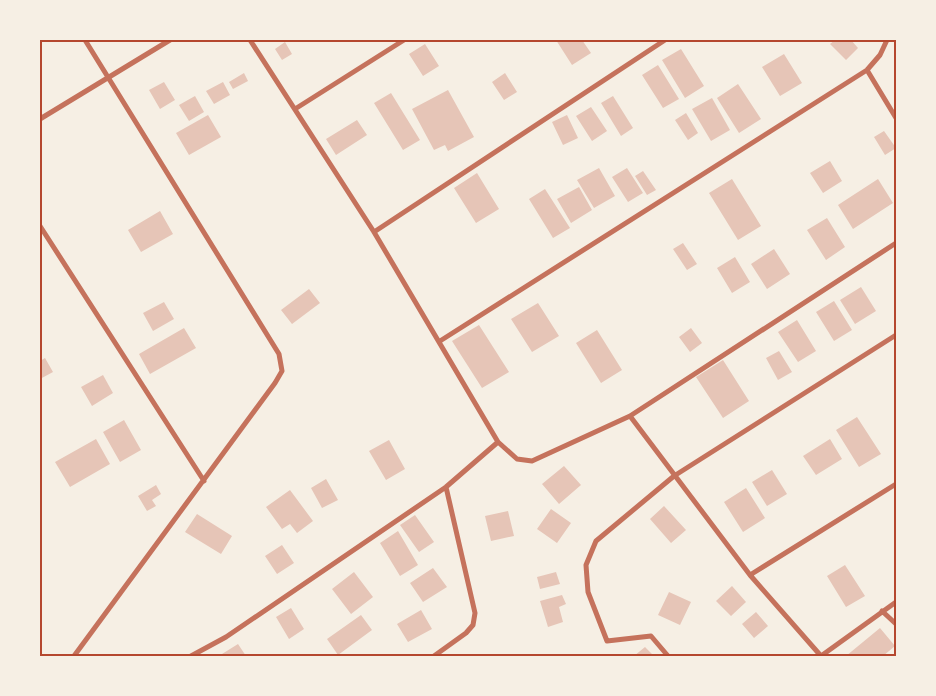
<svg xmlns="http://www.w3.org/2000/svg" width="936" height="696" font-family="'Public Sans',sans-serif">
	<rect width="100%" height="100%" fill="#f6efe4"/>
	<path fill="#e6c5b7" d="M556 40H582L591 53 572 65Z
		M835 40H851L858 48 846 60 830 44Z
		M285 42 292 54 282 60 275 49Z
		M425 44 439 66 423 76 409 54Z
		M681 49 704 86 685 98 662 60Z
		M784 54 802 83 780 96 762 67Z
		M658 65 679 99 663 108 642 75Z
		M244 73 248 81 233 89 229 82Z
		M505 73 517 92 504 100 492 82Z
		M164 82 175 100 160 109 149 90Z
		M223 82 230 95 214 104 206 91Z
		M738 84 761 119 739 133 717 98Z
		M448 90 474 137 448 151 445 145 434 150 412 109Z
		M391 93 420 140 403 150 374 103Z
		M195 96 204 112 189 121 179 105Z
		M613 96 633 128 621 136 601 103Z
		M712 98 730 130 711 141 692 109Z
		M591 107 607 131 592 141 576 116Z
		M686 113 698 133 688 140 675 120Z
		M208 115 221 137 189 155 176 133Z
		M567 115 578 138 563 145 552 122Z
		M357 120 367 135 336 155 326 139Z
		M884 131 896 148 885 155 874 137Z
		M830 161 842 181 823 193 810 173Z
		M599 168 615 196 594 208 577 180Z
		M627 168 643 193 628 202 612 177Z
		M643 171 656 190 647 195 635 176Z
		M477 173 499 209 476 223 454 188Z
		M732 179 761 226 738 240 709 193Z
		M878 179 893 203 853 229 838 205Z
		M579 187 592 210 571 223 557 199Z
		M545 189 570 228 553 238 529 199Z
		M160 211 173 234 141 252 128 230Z
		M827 218 845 247 826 260 807 230Z
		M683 243 697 264 687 270 673 249Z
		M774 249 790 274 767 289 751 264Z
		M735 257 750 282 732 293 717 268Z
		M861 287 876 311 855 324 840 300Z
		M309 289 320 303 292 324 281 310Z
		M834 301 852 330 834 341 816 312Z
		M164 302 174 319 153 331 143 313Z
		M538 303 559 336 532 352 511 319Z
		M797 320 816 351 798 362 778 332Z
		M479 325 509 372 482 388 452 341Z
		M184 328 196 348 150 374 139 354Z
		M691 328 702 343 690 352 679 337Z
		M597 330 622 370 601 383 576 343Z
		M779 351 792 372 778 380 766 358Z
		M45 358 53 372 40 379V361Z
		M723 360 749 401 723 418 696 377Z
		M103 375 113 393 92 406 81 387Z
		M857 417 881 454 859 467 836 430Z
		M124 420 141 450 120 462 103 432Z
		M96 439 110 464 70 487 55 462Z
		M830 439 842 459 816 475 803 456Z
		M389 440 405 469 386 480 369 451Z
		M564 466 581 485 559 504 542 484Z
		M772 470 787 494 767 506 752 482Z
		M326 479 338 500 322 508 311 488Z
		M156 485 161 494 152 500 156 506 147 511 138 496Z
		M746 488 765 518 743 532 724 502Z
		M290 490 313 521 297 533 290 524 282 529 266 507Z
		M664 506 686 530 671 543 650 519Z
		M551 509 571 523 557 543 537 529Z
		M508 511 514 536 491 541 485 516Z
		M197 514 232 536 221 554 185 532Z
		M415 515 434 542 419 552 400 525Z
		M398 531 418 565 400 576 380 543Z
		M282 545 294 563 277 574 265 556Z
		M845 565 865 596 846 607 827 576Z
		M433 568 447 587 423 602 410 583Z
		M354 572 373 597 351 614 332 589Z
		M556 572 560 584 540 589 537 577Z
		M732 586 746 602 731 616 716 601Z
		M669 592 691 602 680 625 658 615Z
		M562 595 566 604 559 607 563 622 548 627 540 601Z
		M291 608 304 629 289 639 276 617Z
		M421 610 432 629 408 642 397 624Z
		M756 612 768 626 754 638 742 624Z
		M361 615 372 630 338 655 327 639Z
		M880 628 895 646 883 656H846Z
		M238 644 246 656H223L222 654Z
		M645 647 654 656H634Z"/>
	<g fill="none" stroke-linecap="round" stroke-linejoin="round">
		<path stroke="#c5725c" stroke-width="5" d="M250 40 374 232 498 442 517 459 532 461 630 416 896 243
			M867 70 896 118
			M295 109 404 40
			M40 119 170 40
			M40 226 204 481
			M374 232 665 40
			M440 341 867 70 880 55 887 40
			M630 416 750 575 821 656
			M750 575 896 484
			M882 611 896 624
			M74 656 275 383 282 371 279 354 85 40
			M191 656 226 637 446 487 498 442
			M434 656 466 633 473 625 475 613 446 487
			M668 656 651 636 607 641 588 592 586 565 596 541 674 476 896 335
			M821 656 896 602"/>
	</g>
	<rect width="936" height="696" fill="none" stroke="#f6efe4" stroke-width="82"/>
	<rect x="41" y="41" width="854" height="614" fill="none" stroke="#b5482f" stroke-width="2"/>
</svg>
